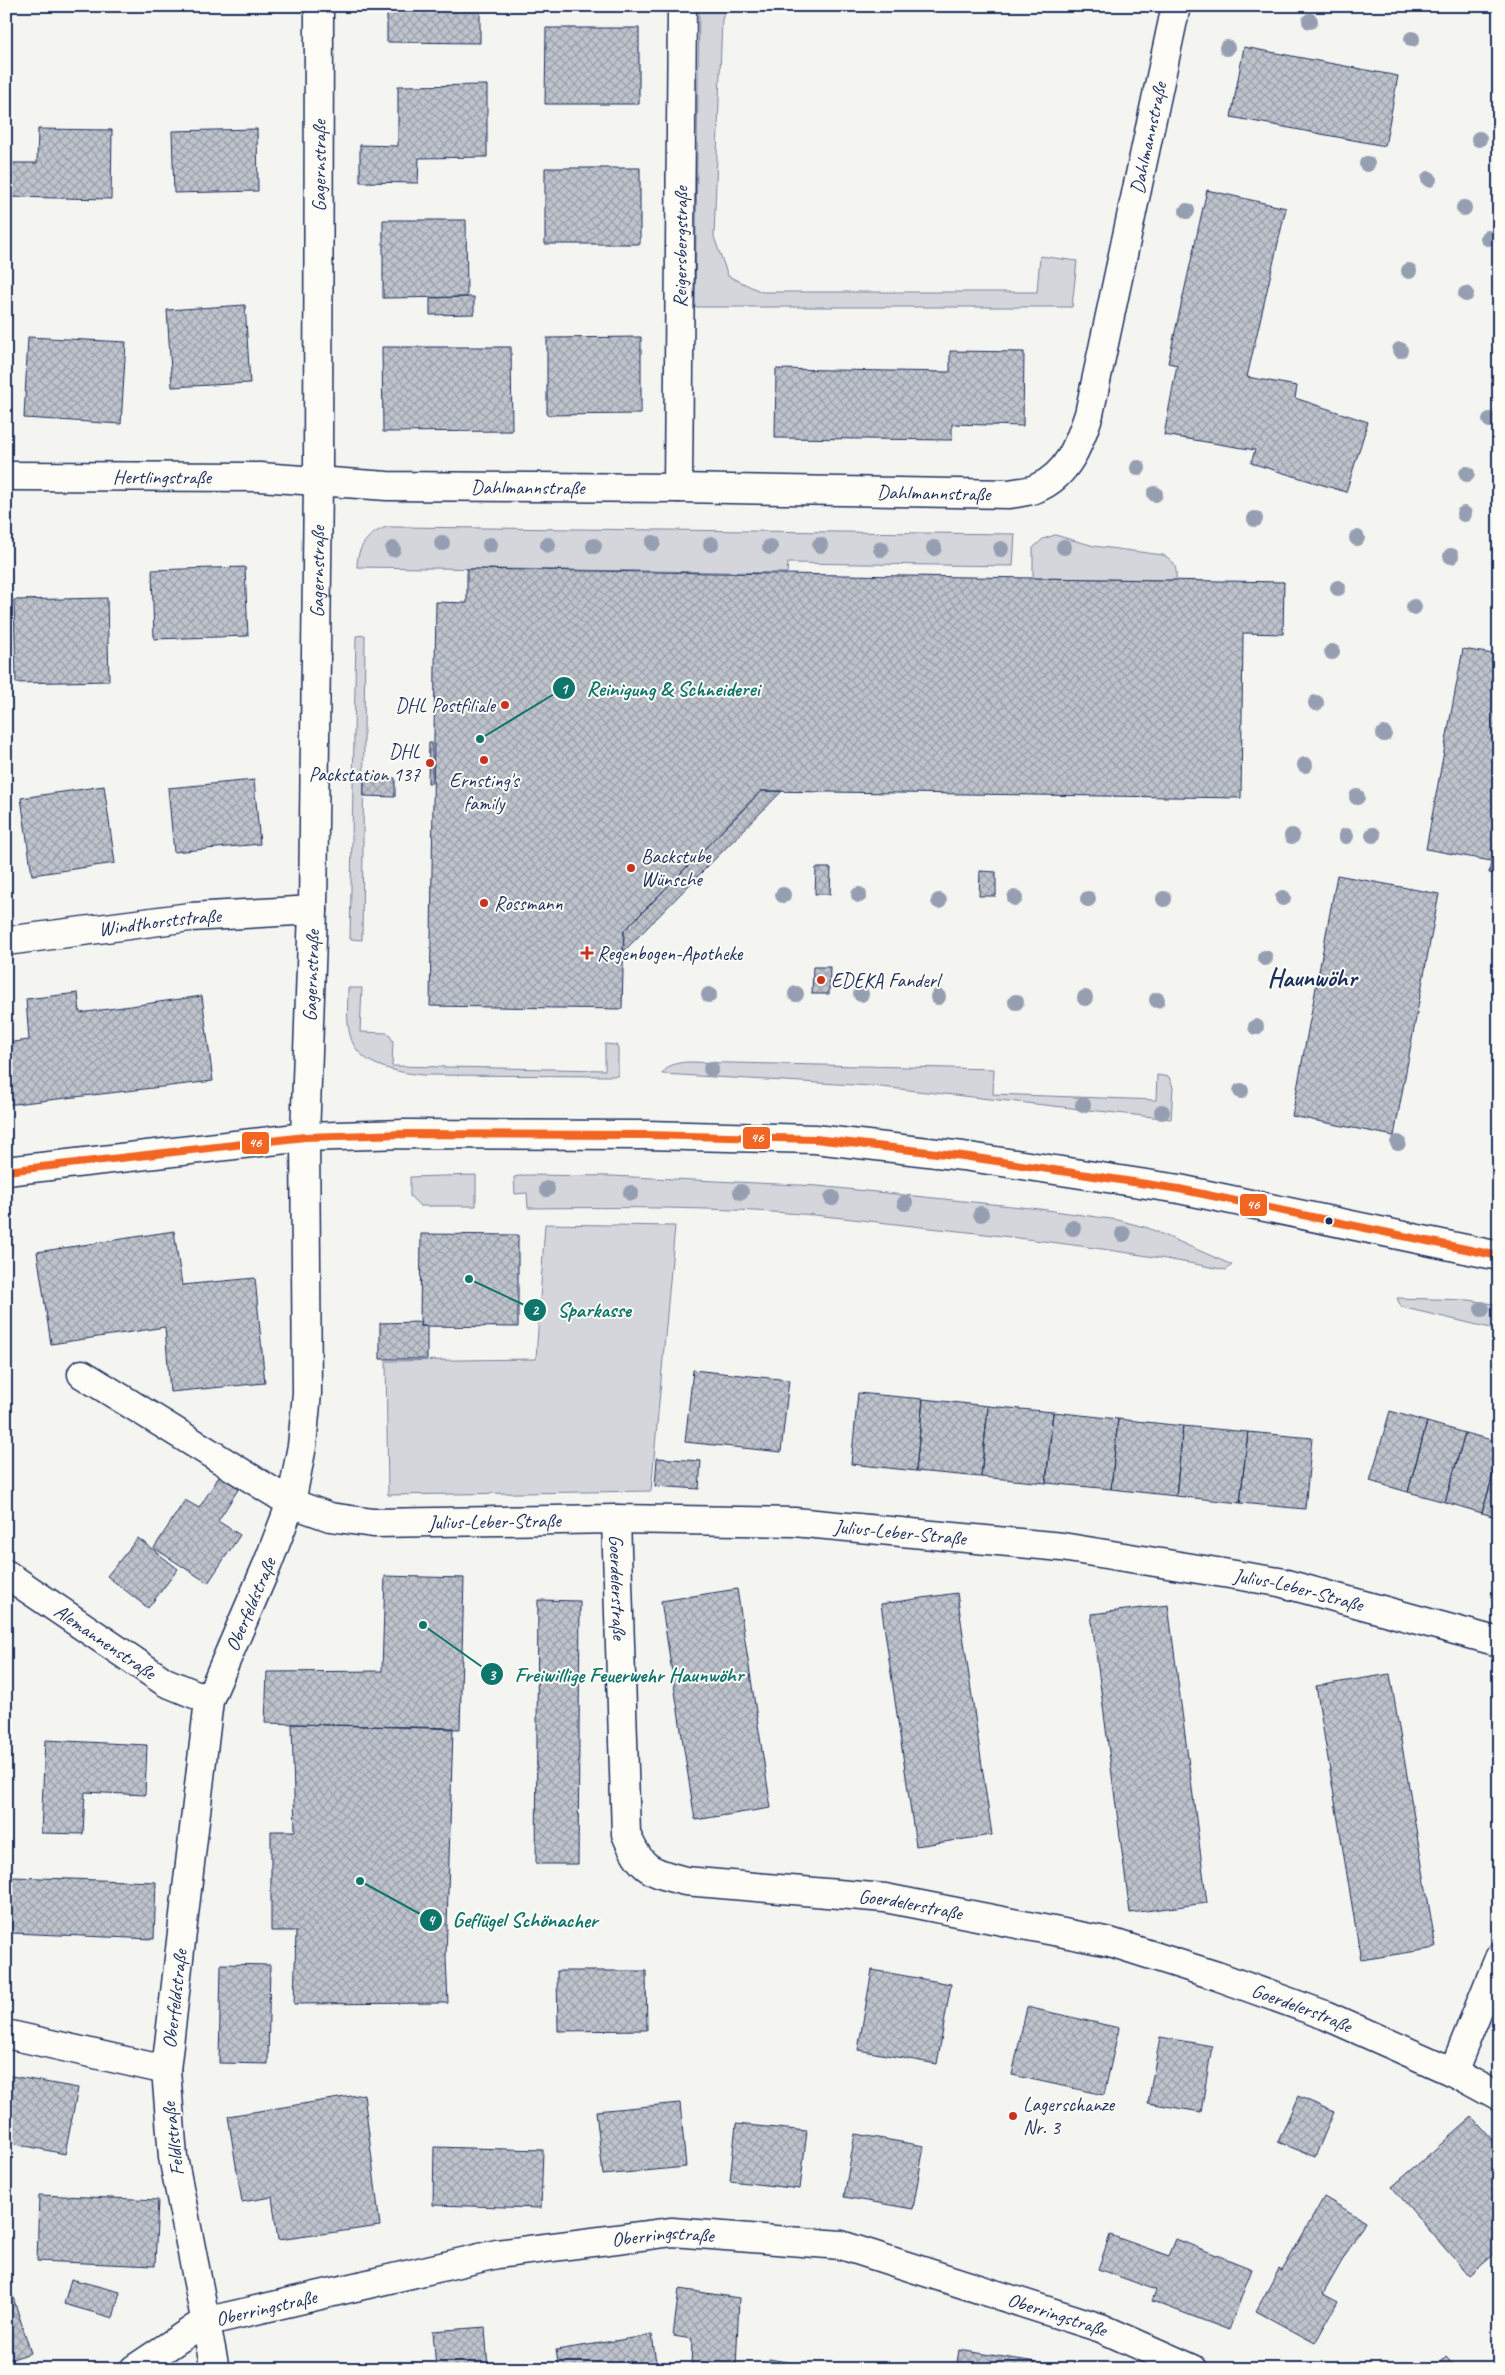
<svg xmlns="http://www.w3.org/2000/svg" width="1505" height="2375" font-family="Caveat,sans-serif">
	<defs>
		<pattern id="building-cross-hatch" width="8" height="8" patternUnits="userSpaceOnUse" patternTransform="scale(1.25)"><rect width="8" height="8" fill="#bfc3cc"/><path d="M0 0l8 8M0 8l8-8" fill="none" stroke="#9a9fa9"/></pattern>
	</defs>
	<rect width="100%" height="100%" fill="#f4f4f1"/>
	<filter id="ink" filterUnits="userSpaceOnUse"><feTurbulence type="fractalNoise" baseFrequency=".02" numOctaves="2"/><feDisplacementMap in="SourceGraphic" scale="10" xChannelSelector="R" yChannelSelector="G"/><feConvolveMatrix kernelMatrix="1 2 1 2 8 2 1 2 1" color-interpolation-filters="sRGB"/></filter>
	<g filter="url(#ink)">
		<path fill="#d4d6db" stroke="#78829c" d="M699 6H728L722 19 714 237 728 276 762 292H1037L1040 256 1077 261 1072 307H695Z
			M387 527H398L1015 534 1013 566 788 563 787 573 357 567C357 547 368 533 387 527Z
			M1055 535 1094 546 1163 555C1175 561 1177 567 1176 580L1033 578V548L1043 539Z
			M365 635 362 940 350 939 356 636Z
			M348 988H362L360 1032 388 1033 393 1041 392 1066 605 1070V1044L616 1045 618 1048V1076L422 1075C396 1072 357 1066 350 1035 346 1020 348 1003 348 988Z
			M688 1062 994 1069 993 1094 1156 1100 1157 1075 1169 1077 1173 1087 1171 1119 872 1086 662 1074C669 1064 676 1063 688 1062Z
			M476 1175V1206H420L410 1196V1177Z
			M525 1175 612 1176 818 1186 1040 1209 1118 1220 1148 1228 1232 1265 1226 1270C1141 1253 1054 1242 968 1232 917 1227 866 1220 814 1215 719 1207 623 1207 528 1208L527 1193 515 1194 514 1177Z
			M545 1224 675 1226 651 1491 388 1495 386 1361 536 1359Z
			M1397 1298 1469 1300 1499 1305V1330L1401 1307Z"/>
		<path fill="url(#building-cross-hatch)" stroke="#1b2f5e" d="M387 6H480V43L387 42Z
			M546 28H639V104H545Z
			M1244 47 1398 76 1385 146 1231 117Z
			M487 85V157L419 158 418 183 360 182V145L398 146V86Z
			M38 129 112 130 111 199 6 197V163H37Z
			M257 129 258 191 174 193 172 131Z
			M545 168H640V244H545Z
			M1207 190 1286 208 1247 377 1297 386 1295 398 1368 422 1346 492 1251 463 1255 450 1164 435 1177 365 1168 363Z
			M383 220H466L467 297 383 298Z
			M467 297H474V314L430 315V298Z
			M245 305 250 383 172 387 167 310Z
			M28 337 126 342 121 424 24 418Z
			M641 337V414L547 415V338Z
			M382 347H511L512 431 383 432Z
			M950 351 1024 352 1023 426 952 424V440L775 438 776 369 950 372Z
			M245 567 248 636 154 639 152 570Z
			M467 569 1284 582 1283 634 1243 633 1241 798 761 791 624 931 622 1009 430 1006 436 602 467 603Z
			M107 598 109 681 16 683 14 600Z
			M1463 649 1499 655V875L1489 873 1491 861 1426 849Z
			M429 743H432V783H428Z
			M364 778H395V797L364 796Z
			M254 780 260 844 174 852 168 788Z
			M104 786 115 863 32 875 21 798Z
			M761 791H782L623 952 624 931Z
			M816 868H831L830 894H815Z
			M980 871 996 872V896H979Z
			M1337 875 1439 894 1394 1136 1292 1116Z
			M813 967H830L829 994H812Z
			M78 993 80 1013 202 996 213 1081 6 1105V1043L29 1040 26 999Z
			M174 1231 182 1285 255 1278 265 1383 170 1392 165 1327 51 1344 37 1252Z
			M421 1234 518 1235V1327L420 1326Z
			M421 1322 420 1326H427V1359H380V1323Z
			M693 1370 789 1380 781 1452 685 1442Z
			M858 1393 923 1399 916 1471 851 1464Z
			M923 1399 988 1406 981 1477 916 1471Z
			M988 1406 1053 1412 1046 1483 981 1477Z
			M1390 1411 1427 1422 1408 1492 1370 1481Z
			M1053 1412 1118 1419 1111 1489 1046 1483Z
			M1118 1419 1183 1426 1176 1496 1111 1489Z
			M1427 1422 1465 1433 1445 1502 1408 1492Z
			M1183 1426 1248 1432 1240 1503 1176 1496Z
			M1248 1432 1312 1438 1305 1509 1240 1503Z
			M1465 1433 1499 1442V1455L1482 1513 1445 1502Z
			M1499 1455V1518L1482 1513Z
			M657 1458 701 1461 699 1489 655 1486Z
			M222 1472 241 1485 218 1521 240 1535 208 1583 154 1548 185 1500 199 1508Z
			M138 1538 178 1569 148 1608 107 1576Z
			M385 1576 464 1578 460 1729 265 1723 267 1672 382 1671Z
			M737 1589 771 1808 695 1820 661 1601Z
			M957 1593 992 1835 916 1846 881 1604Z
			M538 1600 580 1601 578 1864H536Z
			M1168 1605 1207 1903 1130 1913 1091 1614Z
			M1390 1674 1436 1948 1361 1960 1316 1686Z
			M292 1724 453 1728 446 1958 448 2003 294 2004 296 1931H271V1831H295Z
			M45 1740 147 1745 145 1795 85 1792 83 1834 41 1833Z
			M13 1877 156 1882 154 1939 11 1933Z
			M221 1964 270 1965 268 2064 219 2063Z
			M872 1970 951 1984 937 2064 858 2050Z
			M557 1971H646L647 2030 558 2031Z
			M1027 2007 1119 2028 1104 2095 1012 2075Z
			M1160 2037 1212 2046 1201 2112 1148 2103Z
			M6 2075 78 2088 65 2154 6 2142Z
			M364 2094 380 2226 278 2240 272 2197 242 2202 228 2116Z
			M1298 2096 1334 2112 1315 2157 1278 2142Z
			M680 2103 686 2167 603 2175 596 2111Z
			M1472 2117 1499 2148V2250L1469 2276 1392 2187Z
			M736 2124 807 2131 800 2189 730 2181Z
			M855 2134 924 2146 913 2209 844 2197Z
			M434 2147 543 2150 541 2208 433 2205Z
			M39 2195 158 2200 155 2266 37 2261Z
			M1324 2197 1365 2221 1323 2294 1338 2302 1315 2343 1256 2311 1279 2269 1282 2271Z
			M1110 2235 1169 2256 1176 2239 1252 2269 1229 2330 1152 2301 1156 2290 1098 2269Z
			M71 2279 120 2292 113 2318 64 2304Z
			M679 2289 739 2298 736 2369H691L692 2339 673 2336Z
			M12 2294 31 2353 6 2361V2296Z
			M485 2327 488 2369H436L433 2331Z
			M652 2335 657 2369H559L556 2350Z
			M959 2350 1036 2362 1035 2369H956Z
			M1446 2357 1457 2369H1434Z
			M769 2359 823 2368V2369H767Z"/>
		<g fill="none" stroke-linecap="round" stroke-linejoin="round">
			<defs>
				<g id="minor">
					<path id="s1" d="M6 476 260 477 387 486 678 488 1010 494C1018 492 1029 492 1037 488 1068 475 1079 444 1089 414L1176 6"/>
					<path id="s2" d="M678 488 682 6"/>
					<path id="s3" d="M6 941 190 917 313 910"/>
					<path d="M6 1171 305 1137 404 1134 646 1135 815 1139 963 1156 1179 1189 1499 1256"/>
					<path id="s4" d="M82 1374 291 1503 330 1517 373 1523 616 1519 794 1522 1062 1547 1279 1582 1499 1642"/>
					<path id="s5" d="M616 1519 626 1834C641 1869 649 1872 685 1881L885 1898 1110 1942 1217 1976 1325 2015 1453 2072 1499 2097"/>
					<path id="s6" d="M6 1574 165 1682 209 1700"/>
					<path d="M6 2034 166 2070"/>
					<path d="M1453 2072 1499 1958"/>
					<path id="s7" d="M134 2369 204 2322 497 2254 672 2232 841 2245 1101 2328 1193 2369"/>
					<path id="s8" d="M215 2369 173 2157 166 2070 209 1700 268 1563 291 1503 302 1446 307 1393 305 1137 313 910 318 481 319 6"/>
				</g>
			</defs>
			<use href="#minor" stroke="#1b2f5e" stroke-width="31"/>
			<use href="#minor" stroke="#fdfcf7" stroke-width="28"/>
			<defs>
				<path id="bus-1" d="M6 1171 305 1137 404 1134 646 1135 815 1139 963 1156 1179 1189 1499 1256"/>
			</defs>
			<use href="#bus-1" stroke="#fdfcf7" stroke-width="11"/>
			<use href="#bus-1" stroke="#f26522" stroke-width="8"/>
		</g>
		<g fill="#969fb1">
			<circle cx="1310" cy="21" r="8"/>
			<circle cx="1412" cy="39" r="8"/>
			<circle cx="1227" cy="48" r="8"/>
			<circle cx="1479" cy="139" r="8"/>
			<circle cx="1367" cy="164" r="8"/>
			<circle cx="1429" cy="179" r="8"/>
			<circle cx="1464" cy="208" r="8"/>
			<circle cx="1187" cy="211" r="8"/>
			<circle cx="1488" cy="238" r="8"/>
			<circle cx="1409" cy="271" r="8"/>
			<circle cx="1466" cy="294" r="8"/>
			<circle cx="1400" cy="350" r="8"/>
			<circle cx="1490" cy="420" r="8"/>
			<circle cx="1138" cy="468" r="8"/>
			<circle cx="1467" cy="474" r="8"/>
			<circle cx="1155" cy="494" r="8"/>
			<circle cx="1464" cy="514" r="8"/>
			<circle cx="1255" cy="519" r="8"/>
			<circle cx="1357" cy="538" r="8"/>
			<circle cx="442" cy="543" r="8"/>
			<circle cx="653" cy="543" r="8"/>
			<circle cx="711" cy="544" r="8"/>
			<circle cx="490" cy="545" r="8"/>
			<circle cx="548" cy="545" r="8"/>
			<circle cx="820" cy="545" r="8"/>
			<circle cx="594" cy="546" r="8"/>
			<circle cx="770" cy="547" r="8"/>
			<circle cx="1064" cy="547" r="8"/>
			<circle cx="934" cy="548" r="8"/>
			<circle cx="393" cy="549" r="8"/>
			<circle cx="881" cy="549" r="8"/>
			<circle cx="1001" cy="549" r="8"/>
			<circle cx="1451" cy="556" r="8"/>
			<circle cx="1338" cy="588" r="8"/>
			<circle cx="1414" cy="607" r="8"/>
			<circle cx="1332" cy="652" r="8"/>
			<circle cx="1316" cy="703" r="8"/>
			<circle cx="1384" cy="734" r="8"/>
			<circle cx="1305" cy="765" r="8"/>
			<circle cx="1357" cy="797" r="8"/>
			<circle cx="1373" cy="835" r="8"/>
			<circle cx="1292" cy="836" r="8"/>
			<circle cx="1346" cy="836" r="8"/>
			<circle cx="783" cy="895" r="8"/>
			<circle cx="859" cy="895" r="8"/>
			<circle cx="1015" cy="898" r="8"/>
			<circle cx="1283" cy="898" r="8"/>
			<circle cx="1088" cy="899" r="8"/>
			<circle cx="1164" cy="899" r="8"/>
			<circle cx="939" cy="901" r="8"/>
			<circle cx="1265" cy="958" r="8"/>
			<circle cx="796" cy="994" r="8"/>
			<circle cx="861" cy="994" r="8"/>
			<circle cx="709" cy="995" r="8"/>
			<circle cx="938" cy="997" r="8"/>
			<circle cx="1085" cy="998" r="8"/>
			<circle cx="1157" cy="1000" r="8"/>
			<circle cx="1016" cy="1002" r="8"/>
			<circle cx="1256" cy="1027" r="8"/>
			<circle cx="711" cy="1069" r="8"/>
			<circle cx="1241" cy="1091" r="8"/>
			<circle cx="1083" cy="1105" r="8"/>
			<circle cx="1162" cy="1112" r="8"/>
			<circle cx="1398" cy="1143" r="8"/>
			<circle cx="547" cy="1189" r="8"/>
			<circle cx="741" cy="1192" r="8"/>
			<circle cx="631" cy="1193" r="8"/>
			<circle cx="832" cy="1198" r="8"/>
			<circle cx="905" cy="1203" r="8"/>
			<circle cx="981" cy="1214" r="8"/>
			<circle cx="1073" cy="1228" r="8"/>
			<circle cx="1123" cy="1234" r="8"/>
			<circle cx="1482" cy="1309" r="8"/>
		</g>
	</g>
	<g fill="#c8321e" stroke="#fdfcf7" stroke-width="2">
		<circle cx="505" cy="705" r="5"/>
		<circle cx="484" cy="760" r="5"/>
		<circle cx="430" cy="763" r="5"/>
		<circle cx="631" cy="868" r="5"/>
		<circle cx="484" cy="903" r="5"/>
		<path d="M584.5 945.5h5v5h5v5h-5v5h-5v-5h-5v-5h5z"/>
		<circle cx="821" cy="980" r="5"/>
		<circle cx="1013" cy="2116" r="5"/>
	</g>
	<circle fill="#1b2f5e" stroke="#fdfcf7" stroke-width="2" cx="1329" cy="1221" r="4.5"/>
	<g text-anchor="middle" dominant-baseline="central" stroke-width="4" stroke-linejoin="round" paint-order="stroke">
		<g font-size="20" fill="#1b2f5e" stroke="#fdfcf7">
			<text stroke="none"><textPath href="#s1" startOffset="1408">Dahlmannstraße</textPath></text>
			<text stroke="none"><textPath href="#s8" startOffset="2228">Gagernstraße</textPath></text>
			<text stroke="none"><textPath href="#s2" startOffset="241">Reigersbergstraße</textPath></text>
			<text stroke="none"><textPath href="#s1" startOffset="156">Hertlingstraße</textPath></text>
			<text stroke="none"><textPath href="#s1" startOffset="522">Dahlmannstraße</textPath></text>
			<text stroke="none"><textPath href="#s1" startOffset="928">Dahlmannstraße</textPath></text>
			<text stroke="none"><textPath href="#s8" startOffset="1822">Gagernstraße</textPath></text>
			<text stroke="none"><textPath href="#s3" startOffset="155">Windthorststraße</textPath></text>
			<text stroke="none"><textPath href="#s8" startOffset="1418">Gagernstraße</textPath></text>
			<text stroke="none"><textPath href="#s4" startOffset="452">Julius-Leber-Straße</textPath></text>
			<text stroke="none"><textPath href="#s4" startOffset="858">Julius-Leber-Straße</textPath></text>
			<text stroke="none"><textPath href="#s5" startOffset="68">Goerdelerstraße</textPath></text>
			<text stroke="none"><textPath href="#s4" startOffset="1261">Julius-Leber-Straße</textPath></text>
			<text stroke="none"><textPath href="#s8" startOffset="780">Oberfeldstraße</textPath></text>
			<text stroke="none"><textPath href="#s6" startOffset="120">Alemannenstraße</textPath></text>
			<text stroke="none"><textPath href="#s5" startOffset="622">Goerdelerstraße</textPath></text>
			<text stroke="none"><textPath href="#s8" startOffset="375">Oberfeldstraße</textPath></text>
			<text stroke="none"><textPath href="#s5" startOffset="1028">Goerdelerstraße</textPath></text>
			<text transform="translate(173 2139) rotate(-97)">Feldlstraße</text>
			<text stroke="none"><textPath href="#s7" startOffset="552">Oberringstraße</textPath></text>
			<text stroke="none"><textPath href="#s7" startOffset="148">Oberringstraße</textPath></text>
			<text stroke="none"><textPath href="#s7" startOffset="958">Oberringstraße</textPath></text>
		</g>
		<g font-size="20" fill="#1b2f5e" stroke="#fdfcf7" text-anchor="start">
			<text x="495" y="705" text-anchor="end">DHL Postfiliale</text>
			<text x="420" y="751" text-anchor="end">DHL<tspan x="420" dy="23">Packstation 137</tspan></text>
			<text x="484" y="780" text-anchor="middle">Ernsting's<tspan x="484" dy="23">family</tspan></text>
			<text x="641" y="856">Backstube<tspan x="641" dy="23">Wünsche</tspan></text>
			<text x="494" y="903">Rossmann</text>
			<text x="597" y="953">Regenbogen-Apotheke</text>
			<text x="831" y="980">EDEKA Fanderl</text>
			<text x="1023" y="2104">Lagerschanze<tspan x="1023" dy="23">Nr. 3</tspan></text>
		</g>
		<g font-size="25" font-weight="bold" fill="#1b2f5e" stroke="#fdfcf7">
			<text x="1312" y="978">Haunwöhr</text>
		</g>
	</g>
	<path fill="none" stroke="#0f766e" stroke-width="2" d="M480 739L564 688M469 1279L535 1310M423 1625L492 1674M360 1881L431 1920"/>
	<g fill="#0f766e" stroke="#fdfcf7" stroke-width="2">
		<circle cx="480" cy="739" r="5"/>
		<circle cx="469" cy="1279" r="5"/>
		<circle cx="423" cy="1625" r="5"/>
		<circle cx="360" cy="1881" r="5"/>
		<circle cx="564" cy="688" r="12"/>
		<circle cx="535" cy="1310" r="12"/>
		<circle cx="492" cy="1674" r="12"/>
		<circle cx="431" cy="1920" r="12"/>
	</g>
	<g font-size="15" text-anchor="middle" font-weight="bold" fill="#fff">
		<text x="564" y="694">1</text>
		<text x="535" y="1315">2</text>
		<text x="492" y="1680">3</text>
		<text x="431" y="1925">4</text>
	</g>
	<g font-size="21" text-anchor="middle" font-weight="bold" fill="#0f766e" stroke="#fdfcf7" stroke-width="4" stroke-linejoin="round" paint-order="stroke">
		<text x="673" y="696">Reinigung &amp; Schneiderei</text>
		<text x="594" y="1317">Sparkasse</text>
		<text x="629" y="1682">Freiwillige Feuerwehr Haunwöhr</text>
		<text x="525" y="1927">Geflügel Schönacher</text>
	</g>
	<g stroke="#fdfcf7" stroke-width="2">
		<rect x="742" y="1126" width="29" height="24" rx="5" fill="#f26522"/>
		<rect x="241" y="1131" width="29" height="24" rx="5" fill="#f26522"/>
		<rect x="1239" y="1193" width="29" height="24" rx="5" fill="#f26522"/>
	</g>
	<g font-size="14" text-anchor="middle" font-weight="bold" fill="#fff">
		<text x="757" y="1142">46</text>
		<text x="255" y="1147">46</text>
		<text x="1253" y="1209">46</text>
	</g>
	<rect width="1505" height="2375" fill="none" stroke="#fdfcf7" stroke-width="25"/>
	<rect x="12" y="12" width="1480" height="2350" fill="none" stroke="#1b2f5e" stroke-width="2" filter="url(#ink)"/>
</svg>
